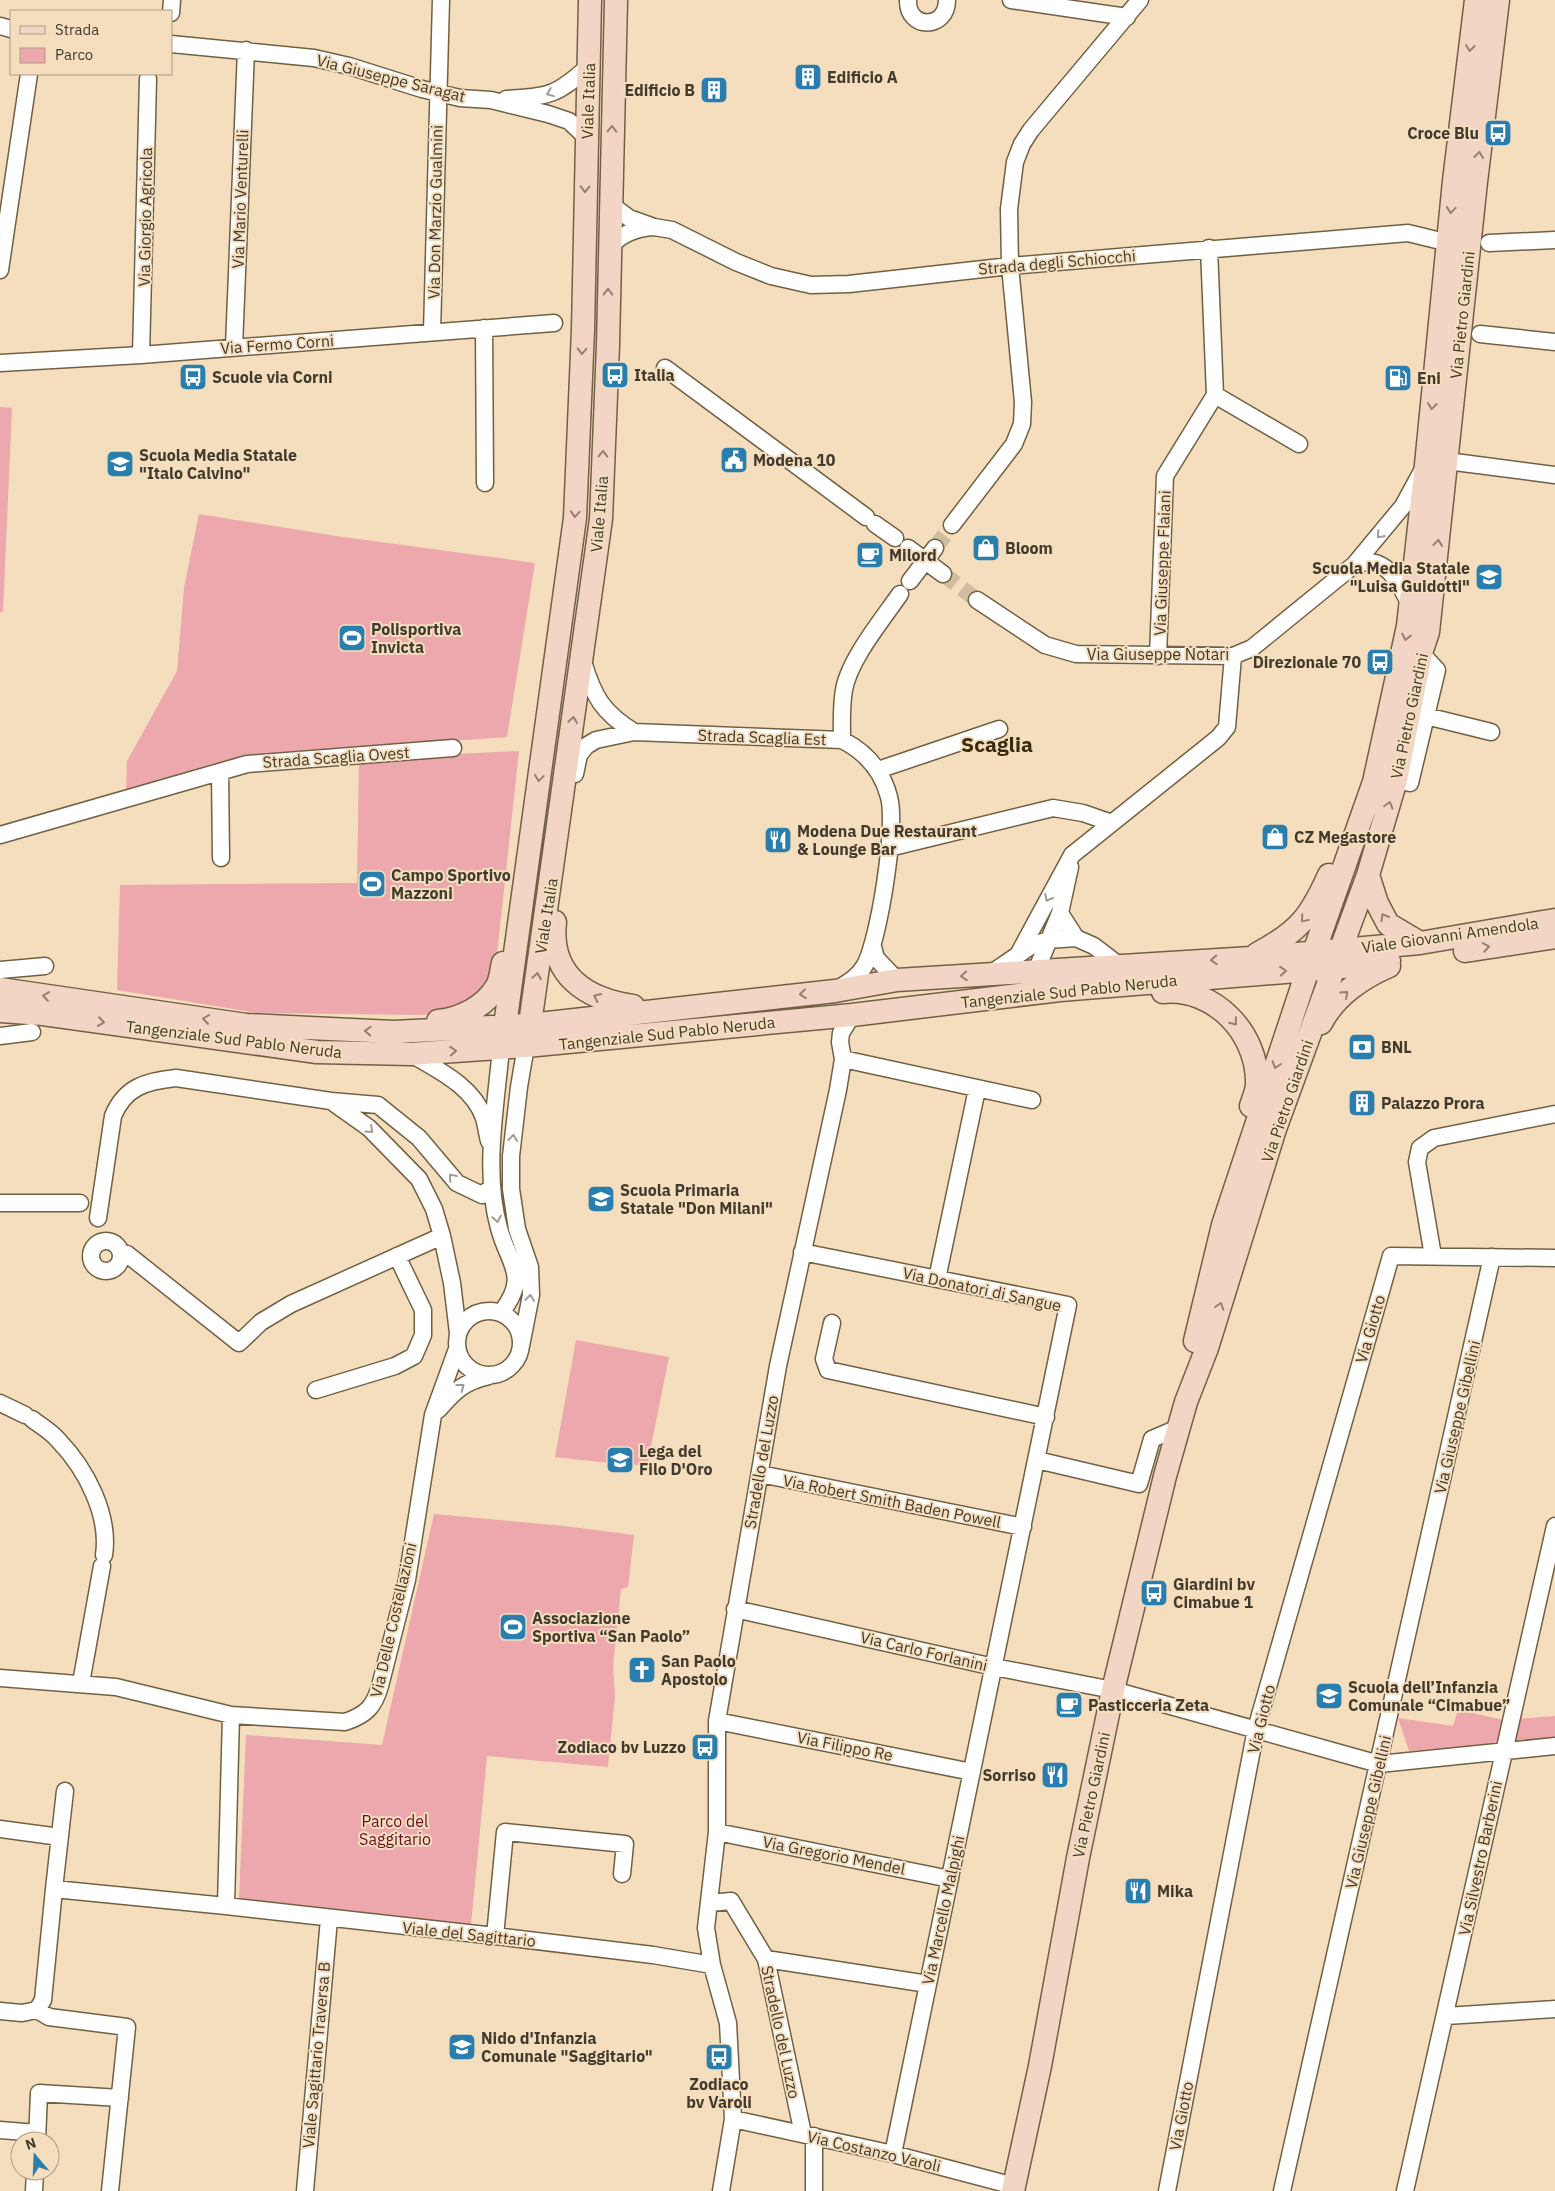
<svg xmlns="http://www.w3.org/2000/svg" width="1555" height="2191" font-family="'IBM Plex Sans',sans-serif">
	<rect width="100%" height="100%" fill="#f4debe"/>
	<path fill="#eca8ac" d="M0 407 12 408 3 612H0Z
		M199 514 336 536 535 563 507 737 257 755 126 791 127 761 177 671 184 588Z
		M519 751 497 954C489 998 464 1013 421 1015L257 1013 117 990 120 885 357 883 359 758Z
		M576 1340 669 1357 647 1466 627 1464 626 1465 555 1457Z
		M434 1514 564 1526 634 1535 628 1587 621 1589 613 1666 615 1696 608 1767 487 1756 471 1925 239 1898 246 1735 382 1745Z
		M1458 1710 1504 1720 1555 1716V1739L1409 1751 1398 1718 1453 1726Z"/>
	<g fill="none" stroke-linecap="round" stroke-linejoin="round">
		<path stroke="#d0bda1" stroke-width="16" stroke-dasharray="16 8" stroke-linecap="butt" d="M935 548 952 525
			M943 574 977 600"/>
		<defs>
			<path id="street" d="M908 0C907 30 947 30 947 0
				M1011 0 1127 17
				M171 13 172 0
				M0 26 11 29
				M171 44 314 58 349 66 422 89 460 98 491 100 548 114 569 121 586 137
				M506 99C550 96 556 96 589 66
				M610 204 629 218 654 227 672 230 736 262 771 276 811 285 849 284 1010 266 1408 233 1457 245
				M1489 243 1555 240
				M609 247C622 234 635 228 654 227
				M0 270 29 74
				M484 328 485 483
				M432 332 441 0
				M1480 334 1555 342
				M234 347 246 50
				M141 355 148 79
				M0 363 141 355 554 323
				M665 368 866 517
				M1215 395 1299 444
				M1447 461 1555 475
				M875 524 895 538
				M952 525 1014 444 1022 424 1023 402 1010 266 1009 209 1015 162 1022 144 1031 130 1140 0
				M908 548 943 574
				M1354 565C1358 564 1365 562 1370 562 1391 564 1402 588 1410 605
				M910 581 935 548
				M977 600 1045 645 1076 654 1233 656 1252 648 1354 565 1403 506 1422 471
				M1158 656 1165 476 1215 395 1209 248
				M583 662C594 697 602 712 634 732
				M1426 716 1491 732
				M842 740C842 724 841 706 844 690 849 660 882 620 900 594
				M878 770 999 729
				M220 772 221 858
				M575 774 579 755 586 746 596 740 634 732 842 740C866 752 882 770 889 797 897 826 879 939 865 965 859 976 849 982 839 988
				M1396 780 1410 783 1437 670 1421 653
				M0 835 247 764 453 748
				M889 848 1053 808 1083 813 1112 823
				M1060 913 1076 938 1094 946 1120 966
				M873 947 876 958 897 980
				M1019 953 1072 855 1218 738 1227 727 1233 656
				M0 970 45 966
				M1036 971 1060 913 1070 867
				M990 974 1031 946 1048 940 1076 938
				M0 1036 32 1032
				M411 1054C438 1070 473 1086 484 1118 486 1125 487 1133 489 1141
				M843 1059 1032 1100
				M331 1101 369 1128 419 1179 434 1209 442 1236 452 1283 458 1333
				M0 1203H80
				M98 1218 113 1116C125 1087 146 1081 176 1078L331 1101 378 1105 419 1138 457 1183 482 1195 492 1187
				M91 1256a15 15 0 1 1 30 0a15 15 0 1 1-30 0Z
				M802 1252 1068 1305 893 2154
				M121 1253 127 1254 239 1343 261 1322 291 1304 442 1236
				M1433 1256 1417 1162 1420 1148 1434 1138 1555 1114
				M937 1279 977 1089
				M457 1343a32 32 0 1 1 64 0a32 32 0 1 1-64 0Z
				M501 1313C530 1275 509 1266 499 1228 483 1171 496 1106 501 1048
				M832 1323 824 1359 828 1370 1046 1417
				M521 1346 531 1295 530 1267 517 1229 511 1189V1156L519 1087 526 1046
				M316 1390 395 1366 414 1356 423 1335V1310L397 1256
				M0 1403 25 1415
				M438 1410C455 1391 463 1382 489 1376
				M32 1419C41 1426 52 1432 59 1441 86 1469 110 1515 104 1555
				M1037 1460 1139 1484 1152 1439 1180 1427
				M760 1474 1023 1527
				M735 1609 994 1667 1113 1690 1379 1764 1555 1746
				M0 1678 116 1687 231 1715 345 1722C366 1715 374 1707 380 1686L407 1580 433 1415 457 1349
				M81 1683 102 1566
				M717 1721 972 1772
				M0 1829 60 1837
				M717 1832 950 1879
				M54 1889 65 1791
				M710 1903 731 1901 766 1959 803 2134
				M226 1906 231 1715
				M495 1936 505 1832 625 1844 622 1874
				M766 1959 928 1984
				M37 2010 49 2017 127 2027 110 2191
				M0 2011 22 2013 37 2010 43 2000 54 1889 226 1906 495 1936 653 1955 712 1965
				M1446 2016 1555 2009
				M733 2119 893 2154 1014 2186
				M0 2130 37 2133
				M814 2136V2191
				M37 2141 39 2093 120 2098
				M34 2191 35 2171
				M305 2191 329 1919
				M721 2191 733 2119 728 2023 712 1965 706 1928 717 1832V1721L778 1366 838 1090 843 1059 840 1042 841 1033 852 1015
				M1167 2191 1256 1729 1391 1256 1555 1258
				M1282 2191 1492 1257
				M1405 2191 1555 1526"/>
			<path id="secondary" d="M1368 875 1377 903 1388 924 1420 943
				M555 922C549 975 586 999 633 1006
				M1465 951 1555 937
				M1257 954C1298 932 1310 918 1329 875
				M0 989 246 1025 394 1032 530 1025 835 991 897 980 1251 958 1420 943 1555 920
				M1163 992C1214 987 1258 1033 1257 1084 1257 1091 1253 1099 1251 1106
				M0 1011 43 1014 317 1052 411 1054 526 1046 852 1015 1060 990 1334 968 1389 961
				M438 1021C460 1019 485 1007 497 986 501 979 501 970 503 963
				M1321 1023C1335 996 1363 977 1389 966
				M528 1038 601 519 608 345 616 0
				M503 1040 575 518 583 330 590 0
				M1195 1341 1223 1225 1308 969 1374 782 1408 626 1426 465 1454 181 1476 0
				M1013 2191 1040 2066 1078 1858 1113 1690 1165 1476 1186 1402 1207 1348 1275 1129 1368 875 1396 780 1421 653 1428 632 1476 182 1498 0"/>
		</defs>
		<use href="#street" stroke="#726043" stroke-width="19"/>
		<use href="#secondary" stroke="#726043" stroke-width="25"/>
		<use href="#street" stroke="#fff" stroke-width="16"/>
		<use href="#secondary" stroke="#f3d5c5" stroke-width="22"/>
	</g>
	<defs><path id="oneway-chevron" d="M-2-3.5L2.5 0L-2 3.5" fill="none" stroke-width="1.6" stroke-linecap="round" stroke-linejoin="round" transform="scale(1.25)"/></defs>
	<g stroke="#928071">
		<use href="#oneway-chevron" transform="translate(1470 48) rotate(97)"/>
		<use href="#oneway-chevron" transform="translate(612 129) rotate(-88)"/>
		<use href="#oneway-chevron" transform="translate(1479 155) rotate(-83)"/>
		<use href="#oneway-chevron" transform="translate(585 189) rotate(91)"/>
		<use href="#oneway-chevron" transform="translate(1451 210) rotate(95)"/>
		<use href="#oneway-chevron" transform="translate(608 292) rotate(-89)"/>
		<use href="#oneway-chevron" transform="translate(582 351) rotate(92)"/>
		<use href="#oneway-chevron" transform="translate(1432 406) rotate(96)"/>
		<use href="#oneway-chevron" transform="translate(603 454) rotate(-88)"/>
		<use href="#oneway-chevron" transform="translate(575 514) rotate(94)"/>
		<use href="#oneway-chevron" transform="translate(1438 543) rotate(-84)"/>
		<use href="#oneway-chevron" transform="translate(1406 637) rotate(102)"/>
		<use href="#oneway-chevron" transform="translate(573 720) rotate(-82)"/>
		<use href="#oneway-chevron" transform="translate(539 778) rotate(98)"/>
		<use href="#oneway-chevron" transform="translate(1389 805) rotate(-74)"/>
		<use href="#oneway-chevron" transform="translate(1384 917) rotate(-120)"/>
		<use href="#oneway-chevron" transform="translate(1304 919) rotate(130)"/>
		<use href="#oneway-chevron" transform="translate(1486 947) rotate(-8)"/>
		<use href="#oneway-chevron" transform="translate(1214 960) rotate(176)"/>
		<use href="#oneway-chevron" transform="translate(1283 971) rotate(-5)"/>
		<use href="#oneway-chevron" transform="translate(537 976) rotate(-81)"/>
		<use href="#oneway-chevron" transform="translate(964 976) rotate(176)"/>
		<use href="#oneway-chevron" transform="translate(803 994) rotate(174)"/>
		<use href="#oneway-chevron" transform="translate(1345 994) rotate(-42)"/>
		<use href="#oneway-chevron" transform="translate(46 996) rotate(-172)"/>
		<use href="#oneway-chevron" transform="translate(597 997) rotate(-155)"/>
		<use href="#oneway-chevron" transform="translate(206 1019) rotate(-172)"/>
		<use href="#oneway-chevron" transform="translate(101 1022) rotate(8)"/>
		<use href="#oneway-chevron" transform="translate(1234 1022) rotate(51)"/>
		<use href="#oneway-chevron" transform="translate(368 1031) rotate(-178)"/>
		<use href="#oneway-chevron" transform="translate(453 1051) rotate(-4)"/>
		<use href="#oneway-chevron" transform="translate(1276 1065) rotate(108)"/>
		<use href="#oneway-chevron" transform="translate(1220 1306) rotate(-72)"/>
	</g>
	<g stroke="#a09c96">
		<use href="#oneway-chevron" transform="translate(550 93) rotate(158)"/>
		<use href="#oneway-chevron" transform="translate(1380 535) rotate(131)"/>
		<use href="#oneway-chevron" transform="translate(1048 898) rotate(118)"/>
		<use href="#oneway-chevron" transform="translate(370 1130) rotate(42)"/>
		<use href="#oneway-chevron" transform="translate(513 1138) rotate(-84)"/>
		<use href="#oneway-chevron" transform="translate(452 1177) rotate(-131)"/>
		<use href="#oneway-chevron" transform="translate(497 1219) rotate(81)"/>
		<use href="#oneway-chevron" transform="translate(530 1298) rotate(-84)"/>
		<use href="#oneway-chevron" transform="translate(461 1387) rotate(-37)"/>
	</g>
	<defs>
		<symbol id="building-square" viewBox="-11 -11 22 22"><rect x="-9" y="-9" width="18" height="18" rx="4" fill="#297eae" stroke="#f4debe"/><path d="M-4-6H4V6H1V3H-1V6H-4ZM-2.5-4.3h1.7v1.8h-1.7ZM.8-4.3h1.7v1.8H.8ZM-2.5-1h1.7V.8h-1.7ZM.8-1h1.7V.8H.8Z" fill="#fff"/></symbol>
		<symbol id="bus-square" viewBox="-11 -11 22 22"><rect x="-9" y="-9" width="18" height="18" rx="4" fill="#297eae" stroke="#f4debe"/><path d="M-5-6H5V4H4V6H2V4H-2V6H-4V4H-5ZM-3.5-4V0h7V-4ZM-3.5 1.2v1.5H-2V1.2ZM2 1.2v1.5H3.5V1.2Z" fill="#fff"/></symbol>
		<symbol id="fuel-square" viewBox="-11 -11 22 22"><rect x="-9" y="-9" width="18" height="18" rx="4" fill="#297eae" stroke="#f4debe"/><path d="M-5.5-6h7V0h2V4h1.3V-2.5L3-4.5l.8-.8L6-3V5H2.5V1h-1V6h-7ZM-4.2-4.7v3.2H.2V-4.7Z" fill="#fff"/></symbol>
		<symbol id="civic-square" viewBox="-11 -11 22 22"><rect x="-9" y="-9" width="18" height="18" rx="4" fill="#297eae" stroke="#f4debe"/><path d="M-.6-6.5H3V-4.5H.6V-3L4-1V1h2V6H-6V1h2V-1L-.6-3ZM-1.2 2.5V6h2.4V2.5Z" fill="#fff"/></symbol>
		<symbol id="school-square" viewBox="-11 -11 22 22"><rect x="-9" y="-9" width="18" height="18" rx="4" fill="#297eae" stroke="#f4debe"/><path d="M0-5L7-2L0 1L-7-2ZM-4 1L0 2.5L4 1V4Q0 6-4 4Z" fill="#fff"/></symbol>
		<symbol id="shop-square" viewBox="-11 -11 22 22"><rect x="-9" y="-9" width="18" height="18" rx="4" fill="#297eae" stroke="#f4debe"/><path d="M-5-2.5h2.3a2.7 3.5 0 0 1 5.4 0H5L5.5 6h-11ZM-1.5-2.5h3a1.5 2.3 0 0 0-3 0Z" fill="#fff"/></symbol>
		<symbol id="cafe-square" viewBox="-11 -11 22 22"><rect x="-9" y="-9" width="18" height="18" rx="4" fill="#297eae" stroke="#f4debe"/><path d="M-5.5-4.5H6V0H3Q3 3.5 0 3.5H-2.5Q-5.5 3.5-5.5 0ZM3-3.2v2h1.7v-2ZM-6 4.5H4V6H-6Z" fill="#fff"/></symbol>
		<symbol id="stadium-square" viewBox="-11 -11 22 22"><rect x="-9" y="-9" width="18" height="18" rx="4" fill="#297eae" stroke="#f4debe"/><path d="M0-5a6.5 5 0 1 0 0 10a6.5 5 0 1 0 0-10ZM-3.5-1.8h7v3.6h-7Z" fill="#fff"/></symbol>
		<symbol id="restaurant-square" viewBox="-11 -11 22 22"><rect x="-9" y="-9" width="18" height="18" rx="4" fill="#297eae" stroke="#f4debe"/><path d="M-5-6h1v4h1v-4h1v4h1v-4h1v5L-1.5 .5V6h-2V.5L-5-1ZM5-6V6H3V1.5H1.5Q1.5-4 5-6Z" fill="#fff"/></symbol>
		<symbol id="bank-square" viewBox="-11 -11 22 22"><rect x="-9" y="-9" width="18" height="18" rx="4" fill="#297eae" stroke="#f4debe"/><path d="M-6-4H6V4H-6ZM0-2.3a2.3 2.3 0 1 0 0 4.6a2.3 2.3 0 1 0 0-4.6Z" fill="#fff"/></symbol>
		<symbol id="church-square" viewBox="-11 -11 22 22"><rect x="-9" y="-9" width="18" height="18" rx="4" fill="#297eae" stroke="#f4debe"/><path d="M-1.2-6h2.4v3.5h3.3v2.4h-3.3V6h-2.4V-.1h-3.3v-2.4h3.3Z" fill="#fff"/></symbol>
	</defs>
	<g fill-rule="evenodd">
		<use href="#building-square" x="792" y="61" width="32" height="32"/>
		<use href="#building-square" x="698" y="74" width="32" height="32"/>
		<use href="#bus-square" x="1482" y="117" width="32" height="32"/>
		<use href="#bus-square" x="599" y="359" width="32" height="32"/>
		<use href="#bus-square" x="177" y="361" width="32" height="32"/>
		<use href="#fuel-square" x="1382" y="362" width="32" height="32"/>
		<use href="#civic-square" x="718" y="444" width="32" height="32"/>
		<use href="#school-square" x="104" y="448" width="32" height="32"/>
		<use href="#shop-square" x="970" y="532" width="32" height="32"/>
		<use href="#cafe-square" x="854" y="539" width="32" height="32"/>
		<use href="#school-square" x="1473" y="561" width="32" height="32"/>
		<use href="#stadium-square" x="336" y="622" width="32" height="32"/>
		<use href="#bus-square" x="1364" y="646" width="32" height="32"/>
		<use href="#shop-square" x="1259" y="821" width="32" height="32"/>
		<use href="#restaurant-square" x="762" y="824" width="32" height="32"/>
		<use href="#stadium-square" x="356" y="868" width="32" height="32"/>
		<use href="#bank-square" x="1346" y="1031" width="32" height="32"/>
		<use href="#building-square" x="1346" y="1087" width="32" height="32"/>
		<use href="#school-square" x="585" y="1183" width="32" height="32"/>
		<use href="#school-square" x="604" y="1444" width="32" height="32"/>
		<use href="#bus-square" x="1138" y="1577" width="32" height="32"/>
		<use href="#stadium-square" x="497" y="1611" width="32" height="32"/>
		<use href="#church-square" x="626" y="1654" width="32" height="32"/>
		<use href="#school-square" x="1313" y="1680" width="32" height="32"/>
		<use href="#cafe-square" x="1053" y="1689" width="32" height="32"/>
		<use href="#bus-square" x="689" y="1731" width="32" height="32"/>
		<use href="#restaurant-square" x="1039" y="1759" width="32" height="32"/>
		<use href="#restaurant-square" x="1122" y="1875" width="32" height="32"/>
		<use href="#school-square" x="446" y="2031" width="32" height="32"/>
		<use href="#bus-square" x="703" y="2041" width="32" height="32"/>
	</g>
	<g text-anchor="middle" dominant-baseline="central" stroke-width="4" stroke-linejoin="round" paint-order="stroke">
		<g font-size="16" font-weight="bold" fill="#423a2d" stroke="#f4debe" text-anchor="start">
			<text x="827" y="77">Edificio A</text>
			<text x="695" y="90" text-anchor="end">Edificio B</text>
			<text x="1479" y="133" text-anchor="end">Croce Blu</text>
			<text x="634" y="375">Italia</text>
			<text x="212" y="377">Scuole via Corni</text>
			<text x="1417" y="378">Eni</text>
			<text x="139" y="455">Scuola Media Statale<tspan x="139" dy="18">"Italo Calvino"</tspan></text>
			<text x="753" y="460">Modena 10</text>
			<text x="1005" y="548">Bloom</text>
			<text x="889" y="555">Milord</text>
			<text x="1470" y="568" text-anchor="end">Scuola Media Statale<tspan x="1470" dy="18">"Luisa Guidotti"</tspan></text>
			<text x="371" y="629">Polisportiva<tspan x="371" dy="18">Invicta</tspan></text>
			<text x="1361" y="662" text-anchor="end">Direzionale 70</text>
			<text x="797" y="831">Modena Due Restaurant<tspan x="797" dy="18">&amp; Lounge Bar</tspan></text>
			<text x="1294" y="837">CZ Megastore</text>
			<text x="391" y="875">Campo Sportivo<tspan x="391" dy="18">Mazzoni</tspan></text>
			<text x="1381" y="1047">BNL</text>
			<text x="1381" y="1103">Palazzo Prora</text>
			<text x="620" y="1190">Scuola Primaria<tspan x="620" dy="18">Statale "Don Milani"</tspan></text>
			<text x="639" y="1451">Lega del<tspan x="639" dy="18">Filo D'Oro</tspan></text>
			<text x="1173" y="1584">Giardini bv<tspan x="1173" dy="18">Cimabue 1</tspan></text>
			<text x="532" y="1618">Associazione<tspan x="532" dy="18">Sportiva “San Paolo”</tspan></text>
			<text x="661" y="1661">San Paolo<tspan x="661" dy="18">Apostolo</tspan></text>
			<text x="1348" y="1687">Scuola dell’Infanzia<tspan x="1348" dy="18">Comunale “Cimabue”</tspan></text>
			<text x="1088" y="1705">Pasticceria Zeta</text>
			<text x="686" y="1747" text-anchor="end">Zodiaco bv Luzzo</text>
			<text x="1036" y="1775" text-anchor="end">Sorriso</text>
			<text x="1157" y="1891">Mika</text>
			<text x="481" y="2038">Nido d'Infanzia<tspan x="481" dy="18">Comunale "Saggitario"</tspan></text>
			<text x="719" y="2084" text-anchor="middle">Zodiaco<tspan x="719" dy="18">bv Varoli</tspan></text>
		</g>
		<g font-size="16" fill="#423a2d" stroke="#f4debe">
			<text transform="translate(391 78) rotate(14)">Via Giuseppe Saragat</text>
			<text transform="translate(588 101) rotate(-88)">Viale Italia</text>
			<text transform="translate(240 199) rotate(-88)">Via Mario Venturelli</text>
			<text transform="translate(435 212) rotate(-89)">Via Don Marzio Gualmini</text>
			<text transform="translate(145 217) rotate(-89)">Via Giorgio Agricola</text>
			<text transform="translate(1057 262) rotate(-5)">Strada degli Schiocchi</text>
			<text transform="translate(1462 315) rotate(-84)">Via Pietro Giardini</text>
			<text transform="translate(277 344) rotate(-4)">Via Fermo Corni</text>
			<text transform="translate(599 514) rotate(-85)">Viale Italia</text>
			<text transform="translate(1162 563) rotate(-88)">Via Giuseppe Flaiani</text>
			<text x="1158" y="654">Via Giuseppe Notari</text>
			<text transform="translate(1409 716) rotate(-78)">Via Pietro Giardini</text>
			<text transform="translate(762 737) rotate(2)">Strada Scaglia Est</text>
			<text transform="translate(336 757) rotate(-4)">Strada Scaglia Ovest</text>
			<text transform="translate(546 916) rotate(-81)">Viale Italia</text>
			<text transform="translate(1450 935) rotate(-8)">Viale Giovanni Amendola</text>
			<text transform="translate(1069 991) rotate(-6)">Tangenziale Sud Pablo Neruda</text>
			<text transform="translate(667 1033) rotate(-6)">Tangenziale Sud Pablo Neruda</text>
			<text transform="translate(234 1039) rotate(7)">Tangenziale Sud Pablo Neruda</text>
			<text transform="translate(1287 1101) rotate(-71)">Via Pietro Giardini</text>
			<text transform="translate(982 1289) rotate(12)">Via Donatori di Sangue</text>
			<text transform="translate(1370 1329) rotate(-74)">Via Giotto</text>
			<text transform="translate(1457 1417) rotate(-77)">Via Giuseppe Gibellini</text>
			<text transform="translate(761 1462) rotate(-80)">Stradello del Luzzo</text>
			<text transform="translate(892 1501) rotate(11)">Via Robert Smith Baden Powell</text>
			<text transform="translate(393 1620) rotate(-77)">Via Delle Costellazioni</text>
			<text transform="translate(924 1651) rotate(13)">Via Carlo Forlanini</text>
			<text transform="translate(1261 1719) rotate(-76)">Via Giotto</text>
			<text transform="translate(845 1746) rotate(11)">Via Filippo Re</text>
			<text transform="translate(1091 1795) rotate(-78)">Via Pietro Giardini</text>
			<text transform="translate(1368 1812) rotate(-77)">Via Giuseppe Gibellini</text>
			<text transform="translate(834 1855) rotate(11)">Via Gregorio Mendel</text>
			<text transform="translate(1480 1858) rotate(-78)">Via Silvestro Barberini</text>
			<text transform="translate(943 1910) rotate(-78)">Via Marcello Malpighi</text>
			<text transform="translate(469 1934) rotate(6)">Viale del Sagittario</text>
			<text transform="translate(781 2032) rotate(78)">Stradello del Luzzo</text>
			<text transform="translate(316 2055) rotate(-85)">Viale Sagittario Traversa B</text>
			<text transform="translate(1181 2116) rotate(-79)">Via Giotto</text>
			<text transform="translate(874 2151) rotate(13)">Via Costanzo Varoli</text>
		</g>
		<g font-size="16" fill="#680f24" stroke="#f4debe">
			<text x="395" y="1821">Parco del<tspan x="395" dy="18">Saggitario</tspan></text>
		</g>
		<g font-size="21" font-weight="bold" fill="#3a2a0e" stroke="#f4debe">
			<text x="997" y="744">Scaglia</text>
		</g>
	</g>
	<rect x="10" y="10" width="162" height="65" fill="#f4debe" stroke="#ad9c84"/>
	<rect x="20" y="26" width="25" height="8" fill="#f3d5c5" stroke="#ad9c84"/>
	<text x="55" y="35" font-size="15" fill="#423a2d">Strada</text>
	<rect x="20" y="48" width="25" height="15" fill="#eca8ac" stroke="#ad9c84"/>
	<text x="55" y="60" font-size="15" fill="#423a2d">Parco</text>
	<g transform="translate(35 2156) rotate(341)"><circle r="24" fill="#f4debe" stroke="#ad9c84"/>
	<path d="M0-4L9 19L0 12L-9 19Z" fill="#297eae"/>
	<text y="-8" font-size="14" font-weight="bold" text-anchor="middle" fill="#423a2d">N</text>
	</g>
</svg>
